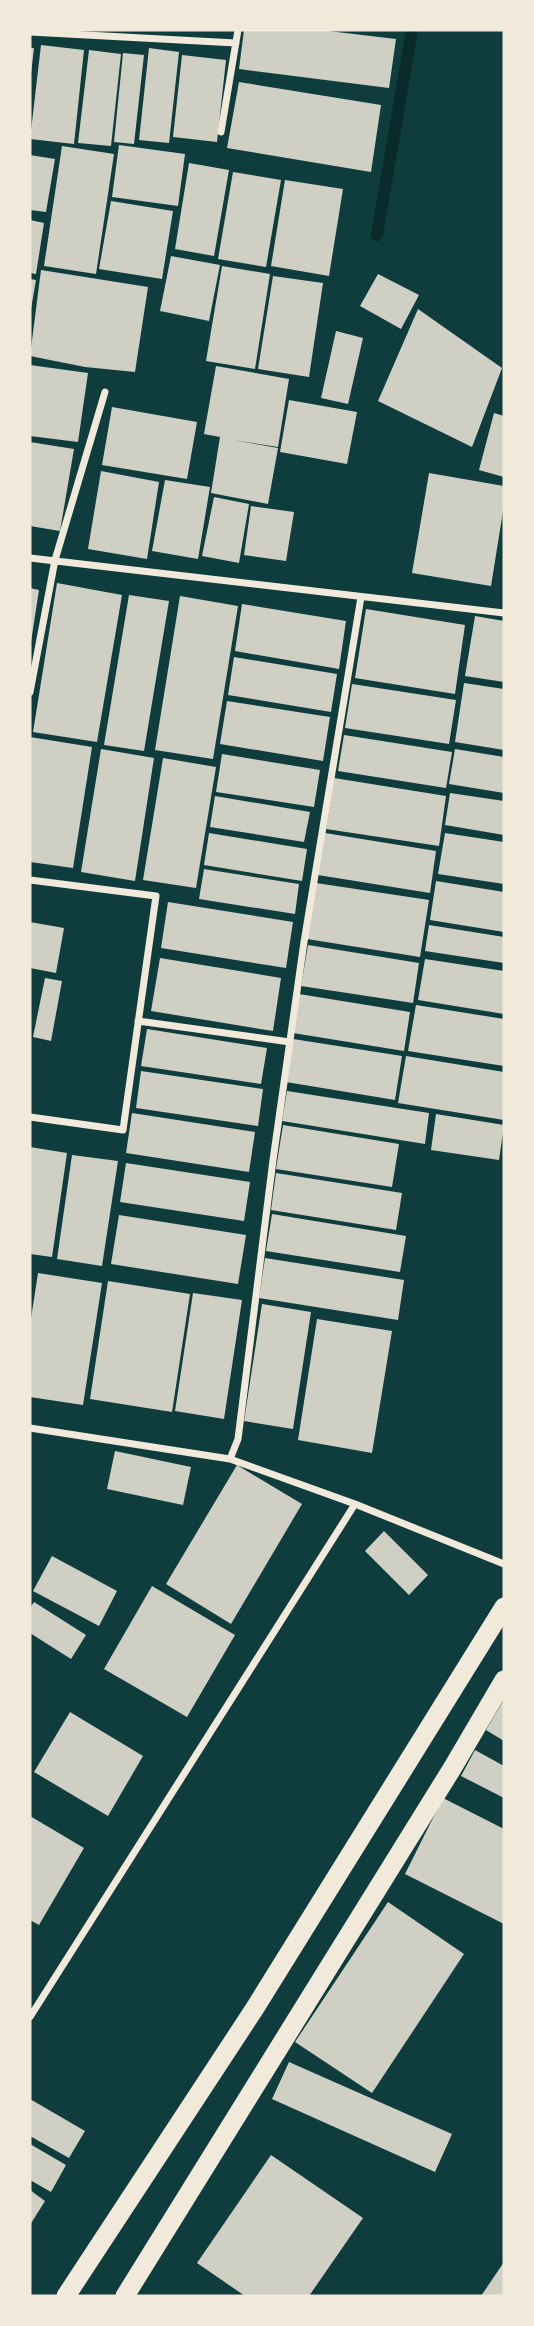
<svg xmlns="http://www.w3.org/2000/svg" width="534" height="2326" font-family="Georgia,serif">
	<rect width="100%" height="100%" fill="#0f3d3e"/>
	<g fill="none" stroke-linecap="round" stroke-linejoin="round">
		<path stroke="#0a2a2b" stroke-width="12" d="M377 235 412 30"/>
	</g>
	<path fill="#cfcfc3" d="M244 30H320L396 39 389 88 239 69Z
		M41 45 84 50 74 144 30 139Z
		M30 48H34L31 74H30Z
		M149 48 179 52 169 143 139 140Z
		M89 50 121 54 111 146 78 143Z
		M123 53 144 55 134 144 114 142Z
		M182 55 226 60 217 142 173 137Z
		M239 82 381 105 371 172 227 148Z
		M119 145 185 154 178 206 112 197Z
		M62 146 114 154 96 274 44 266Z
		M30 155 55 159 46 212 30 210Z
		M189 163 229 170 214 256 175 249Z
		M233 172 281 180 266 267 218 259Z
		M285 180 343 189 329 276 271 266Z
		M111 201 173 211 162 279 99 269Z
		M30 220 44 223 36 274 30 273Z
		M171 256 220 265 209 321 160 311Z
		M222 266 270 274 255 369 206 361Z
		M41 270 148 287 135 372 85 367 30 356Z
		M378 274 419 295 401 329 360 306Z
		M273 276 323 283 309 377 258 369Z
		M30 279 36 280 31 309H30Z
		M418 309 502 368 472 447 378 401Z
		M336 331 363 338 348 404 321 398Z
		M30 365 88 373 78 442 30 436Z
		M216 366 289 379 278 447 233 440 278 448 268 504 211 493 220 437 204 434Z
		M289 400 357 412 347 464 280 452Z
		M112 407 197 422 187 479 102 465Z
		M494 413 504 416V477L479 470Z
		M30 442 74 449 60 531 30 526Z
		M101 471 159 482 147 559 88 549Z
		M429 473 504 486V505L491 586 412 573Z
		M165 480 210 487 198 559 152 551Z
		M214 497 249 504 239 563 202 556Z
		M251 506 294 512 286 561 244 555Z
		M57 583 122 595 97 742 33 732Z
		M30 588 39 590 31 642H30Z
		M129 595 169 601 144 751 104 745Z
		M180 596 238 606 213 759 155 750Z
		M242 604 346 621 339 669 235 651Z
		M366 609 465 625 455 694 355 678Z
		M475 616 504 621V682L465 676Z
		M234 657 337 674 331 712 228 695Z
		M464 683 504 689V750L455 742Z
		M352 684 456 700 449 744 345 728Z
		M227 701 330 717 323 761 220 744Z
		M344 735 452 752 446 788 338 771Z
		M30 737 92 747 73 868 30 862Z
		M101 749 154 758 135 881 81 872Z
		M455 749 504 757V793L449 784Z
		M222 754 320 770 314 807 216 792Z
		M163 758 216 767 196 888 143 880Z
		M334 778 446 796 439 846 326 829Z
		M450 793 504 801V835L445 825Z
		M215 796 310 812 304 842 210 827Z
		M209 833 307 849 302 881 204 865Z
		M325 833 436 851 430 893 318 875Z
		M445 833 504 842V884L438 874Z
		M204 869 299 884 295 914 199 899Z
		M436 881 504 892V932L430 920Z
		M316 883 429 900 420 957 307 939Z
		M168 902 293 922 286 968 161 948Z
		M30 922 64 928 56 973 30 968Z
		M429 925 504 937V963L425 951Z
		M308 945 419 963 413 1003 301 986Z
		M160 958 281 978 273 1031 151 1011Z
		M425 959 504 971V1014L418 1000Z
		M45 978 62 981 51 1041 33 1037Z
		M299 994 410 1012 404 1051 293 1033Z
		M416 1005 504 1019V1066L408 1051Z
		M147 1029 267 1048 261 1084 141 1066Z
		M293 1039 402 1056 395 1100 286 1082Z
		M406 1056 504 1072V1120L398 1103Z
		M141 1071 263 1089 258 1126 136 1108Z
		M287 1091 429 1113 425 1144 282 1121Z
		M132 1113 255 1132 249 1172 126 1153Z
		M436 1114 504 1125 499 1160 431 1150Z
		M283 1125 399 1144 392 1187 276 1169Z
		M30 1147 67 1153 52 1257 30 1254Z
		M72 1155 118 1161 102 1266 57 1259Z
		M126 1163 250 1182 244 1221 120 1202Z
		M276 1173 402 1193 396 1230 271 1210Z
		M272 1214 406 1236 400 1272 266 1251Z
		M119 1215 246 1235 238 1284 111 1264Z
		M265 1258 404 1280 398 1320 259 1298Z
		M38 1273 102 1283 83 1405 30 1397V1325Z
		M108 1281 190 1294 172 1412 90 1399Z
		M193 1293 242 1300 224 1419 175 1411Z
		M262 1304 311 1312 293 1429 244 1421Z
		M317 1319 392 1331 372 1453 298 1440Z
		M115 1451 191 1467 183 1505 107 1489Z
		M237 1465 302 1504 231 1624 166 1584Z
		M384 1531 428 1575 409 1595 365 1551Z
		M52 1556 117 1591 99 1626 33 1591Z
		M152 1586 235 1635 187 1717 104 1669Z
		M34 1602 86 1635 71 1659 30 1633V1608Z
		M504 1699V1741L486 1730Z
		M70 1712 143 1756 108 1816 34 1772Z
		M475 1750 504 1766V1798L461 1776Z
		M443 1798 504 1829V1924L405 1874Z
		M30 1816 84 1848 39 1925 30 1920Z
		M388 1902 464 1954 372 2093 295 2042Z
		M289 2062 452 2134 435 2172 272 2099Z
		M30 2099 85 2131 69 2158 30 2136Z
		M30 2144 66 2165 51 2192 30 2180Z
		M271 2155 363 2218 309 2296H245L197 2263Z
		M30 2190 45 2201 30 2225Z
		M504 2262V2296H481Z"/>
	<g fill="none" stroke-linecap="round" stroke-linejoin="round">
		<path stroke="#f1e9da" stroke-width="7" d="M30 32 236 43
			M221 132 238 30
			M30 558 504 613
			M30 692 55 560 105 392
			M30 880 156 896 123 1130 30 1117
			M138 1021 290 1042
			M30 1428 230 1459 355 1504 504 1564
			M230 1459 238 1439 273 1160 304 942 361 597
			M30 2017 355 1504"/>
		<path stroke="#f1e9da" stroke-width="19" d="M66 2296 255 2008 504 1607
			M125 2296 453 1767 504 1680"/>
	</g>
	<rect width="534" height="2326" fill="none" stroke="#f1e9da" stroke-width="63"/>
</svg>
